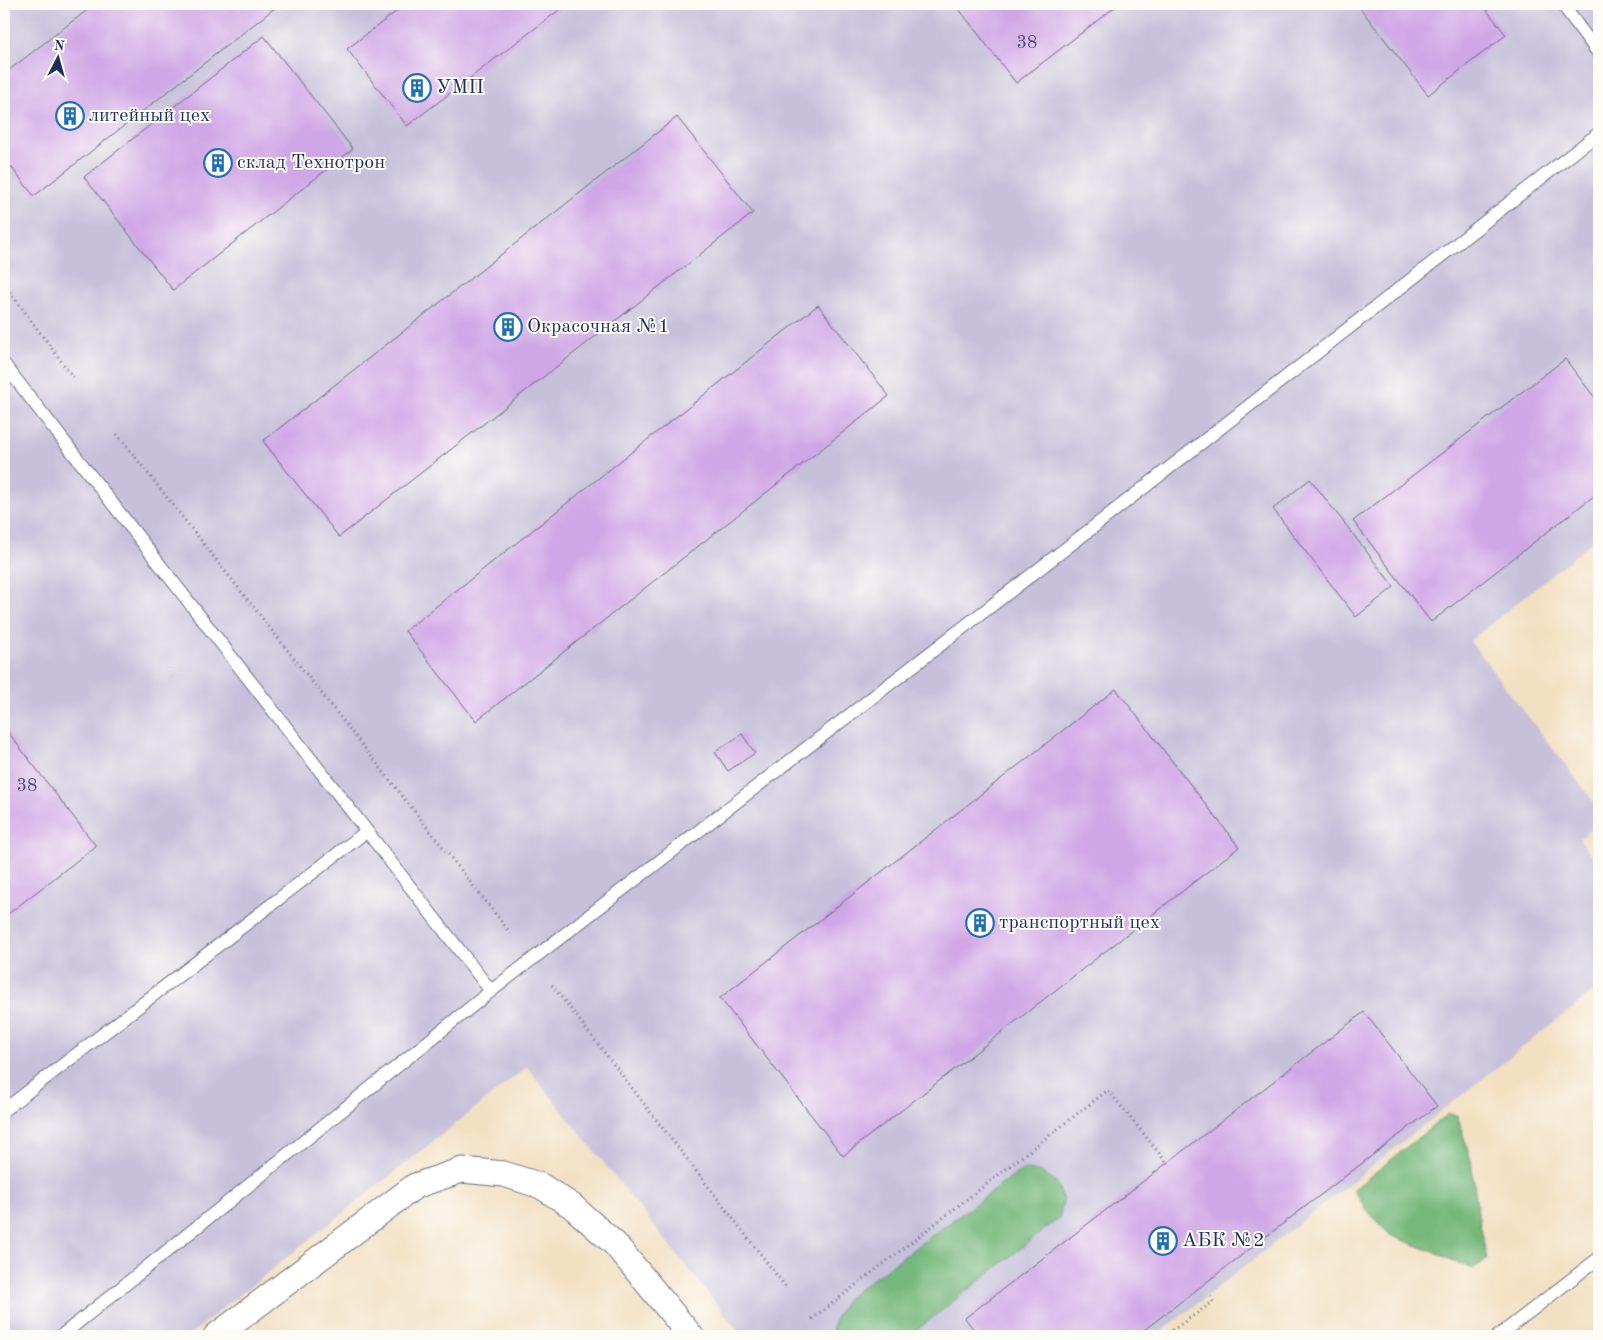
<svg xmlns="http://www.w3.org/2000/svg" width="1603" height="1340" font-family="'Old Standard TT',serif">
	<rect width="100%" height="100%" fill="#fdfcf7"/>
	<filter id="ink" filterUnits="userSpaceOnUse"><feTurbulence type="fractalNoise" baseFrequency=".02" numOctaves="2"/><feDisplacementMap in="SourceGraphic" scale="10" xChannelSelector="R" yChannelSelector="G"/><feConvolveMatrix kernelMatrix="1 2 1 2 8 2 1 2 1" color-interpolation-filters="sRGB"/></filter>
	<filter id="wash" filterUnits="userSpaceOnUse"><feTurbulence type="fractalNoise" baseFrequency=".0096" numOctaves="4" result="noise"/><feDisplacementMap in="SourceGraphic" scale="20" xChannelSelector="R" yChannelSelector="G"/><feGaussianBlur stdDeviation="1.12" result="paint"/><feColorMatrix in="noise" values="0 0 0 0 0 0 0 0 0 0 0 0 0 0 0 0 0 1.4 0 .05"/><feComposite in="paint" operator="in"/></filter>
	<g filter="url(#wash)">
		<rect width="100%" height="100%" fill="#f2e0c2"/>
		<path fill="#c6c0da" d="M4 4H1599V536L1470 641 1597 806 1598 824 1579 839 1599 865V987L1156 1336H810L806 1332 801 1336H742L527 1067 188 1336H4Z"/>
		<path fill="#76b87b" stroke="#48746c" d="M1448 1114 1457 1115 1471 1160 1478 1213 1487 1260 1472 1269 1436 1253 1390 1235 1367 1210 1353 1190Z
			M1023 1169 1042 1173 1057 1183 1063 1201 1059 1218 913 1333 912 1336H831L835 1319 848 1297Z"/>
		<g id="blocks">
			<path fill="#d0a7e6" d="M95 4H280L34 196 4 158V74Z
				M406 4H567L407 126 347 49Z
				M955 4H1119L1016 83Z
				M1357 4H1482L1506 35 1428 95Z
				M264 36 353 149 173 290 84 177Z
				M677 117 753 213 339 537 263 441Z
				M818 305 889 396 476 721 405 631Z
				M1565 359 1599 403V492L1431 622 1353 521Z
				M1310 479 1394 587 1356 617 1273 509Z
				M1116 689 1239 847 843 1156 720 998Z
				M4 727 96 846 4 917Z
				M742 734 755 753 728 771 715 752Z
				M1364 1012 1437 1106 1136 1336H979L965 1318Z"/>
		</g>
	</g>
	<g filter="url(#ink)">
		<use href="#blocks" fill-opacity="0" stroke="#666d81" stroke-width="1"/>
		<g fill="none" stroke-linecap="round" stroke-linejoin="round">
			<defs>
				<path id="service" d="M1562 4 1599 54
					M4 364 491 991
					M4 1110 367 831
					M61 1336 491 991 1078 539 1599 133
					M1498 1336 1599 1258"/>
				<path id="minor" d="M216 1336 415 1186 462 1170 504 1174 541 1186 572 1206 615 1244 691 1336"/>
			</defs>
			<use href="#service" stroke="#666d81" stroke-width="14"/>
			<use href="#minor" stroke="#666d81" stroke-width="27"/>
			<path stroke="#666d81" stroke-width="3" stroke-dasharray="1 4" stroke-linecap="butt" d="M4 284 73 377
				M117 434 508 930
				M552 985 786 1287
				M812 1319 1108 1090 1167 1163
				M1164 1336 1213 1302 1209 1294"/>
			<use href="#service" stroke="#fff" stroke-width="12"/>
			<use href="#minor" stroke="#fff" stroke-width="25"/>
		</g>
	</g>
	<defs>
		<symbol id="building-ring" viewBox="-11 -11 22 22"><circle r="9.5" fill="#fdfcf7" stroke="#1f6fb2" stroke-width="1.5"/><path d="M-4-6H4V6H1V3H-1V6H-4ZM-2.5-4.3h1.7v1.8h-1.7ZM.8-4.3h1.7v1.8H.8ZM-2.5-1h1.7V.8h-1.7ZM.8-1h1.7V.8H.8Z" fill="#1f6fb2"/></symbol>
	</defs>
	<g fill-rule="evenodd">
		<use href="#building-ring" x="401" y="72" width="32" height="32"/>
		<use href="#building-ring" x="54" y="100" width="32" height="32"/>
		<use href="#building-ring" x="202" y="147" width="32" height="32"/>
		<use href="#building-ring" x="492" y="311" width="32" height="32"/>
		<use href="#building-ring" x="964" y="907" width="32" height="32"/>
		<use href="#building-ring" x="1147" y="1225" width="32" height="32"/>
	</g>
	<g text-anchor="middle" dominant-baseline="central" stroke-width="4" stroke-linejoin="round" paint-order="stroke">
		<g font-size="18" fill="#484d80">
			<text x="1027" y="43">38</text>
			<text x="27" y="786">38</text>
		</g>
		<g font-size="20" fill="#1b2f5e" stroke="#fdfcf7" text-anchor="start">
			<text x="436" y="88">УМП</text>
			<text x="89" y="116">литейный цех</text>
			<text x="237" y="163">склад Технотрон</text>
			<text x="527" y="327">Окрасочная №1</text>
			<text x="999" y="923">транспортный цех</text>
			<text x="1182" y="1241">АБК №2</text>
		</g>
	</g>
	<rect width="1603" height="1340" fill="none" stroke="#fdfcf7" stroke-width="20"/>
	<g transform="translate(58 58) rotate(6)" stroke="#fdfcf7" stroke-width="4" paint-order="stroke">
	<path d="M0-4L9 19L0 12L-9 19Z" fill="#1b2f5e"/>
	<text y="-8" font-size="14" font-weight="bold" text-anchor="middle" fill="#1b2f5e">N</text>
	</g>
</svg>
